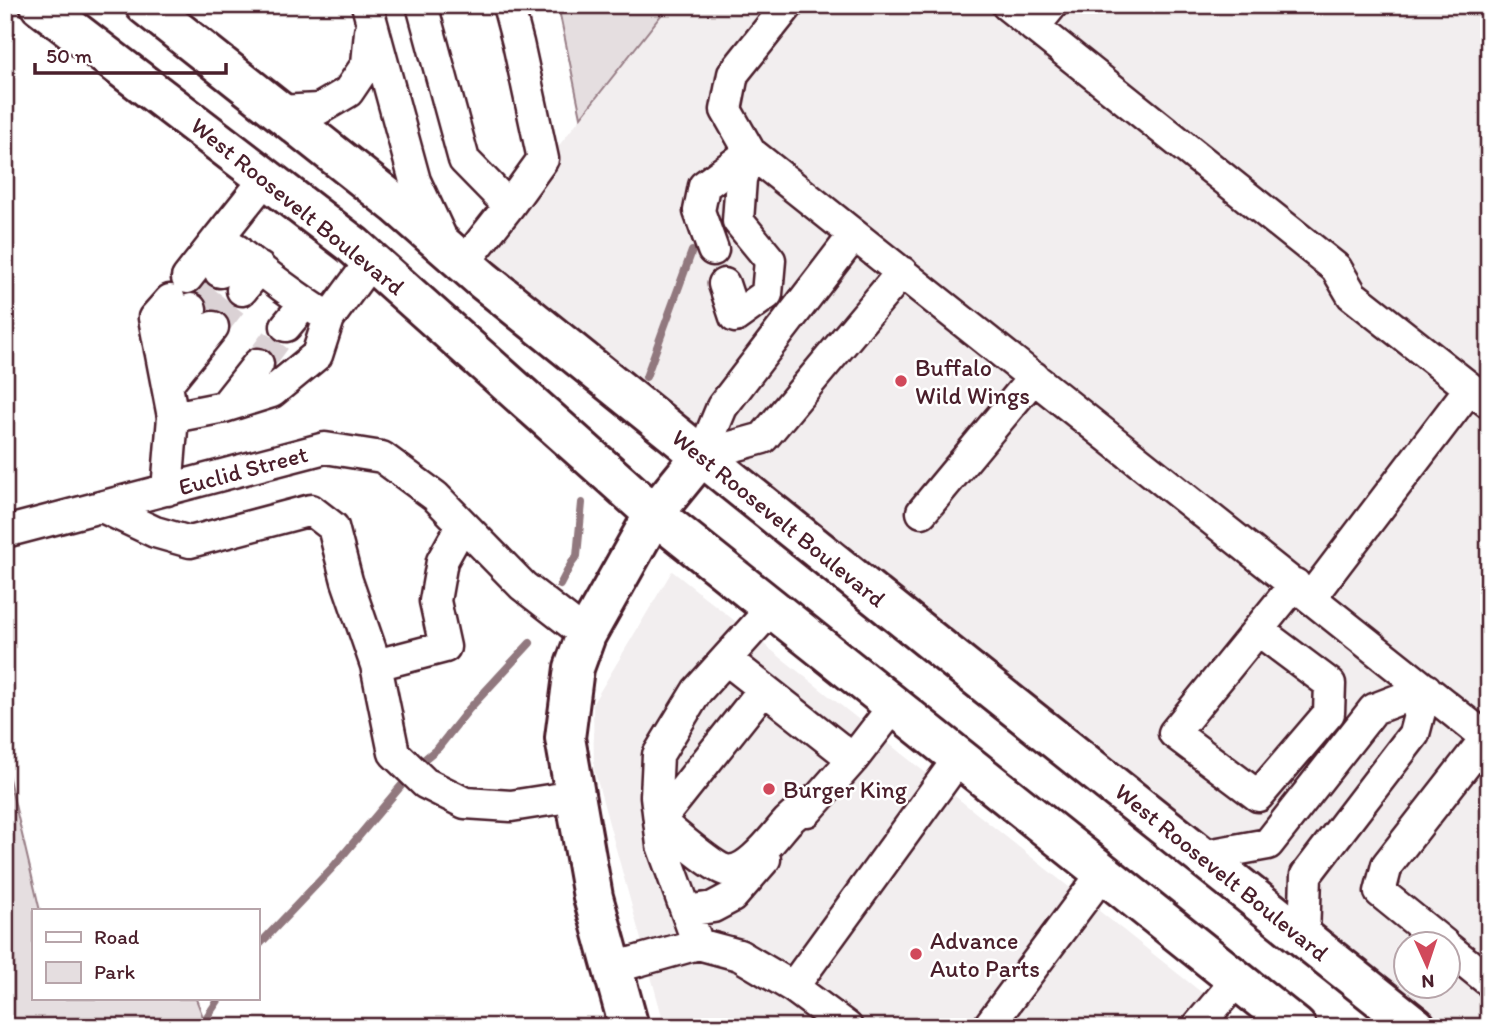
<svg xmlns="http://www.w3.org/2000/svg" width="1494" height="1032" font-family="Itim,sans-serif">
	<rect width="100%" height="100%" fill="#fff"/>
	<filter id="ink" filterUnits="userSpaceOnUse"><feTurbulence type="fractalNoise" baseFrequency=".0143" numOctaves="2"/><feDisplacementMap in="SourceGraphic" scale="14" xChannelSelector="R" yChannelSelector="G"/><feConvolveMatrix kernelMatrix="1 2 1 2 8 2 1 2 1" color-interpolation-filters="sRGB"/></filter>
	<g filter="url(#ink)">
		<path fill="#f2eeef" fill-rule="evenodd" d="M669 5H1489V1027H1447L467 263ZM1406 944H1448V986H1406Z
			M672 571 1245 1027H665L594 769 593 703Z"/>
		<path fill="#e5dee0" stroke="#987e86" stroke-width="2" d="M558 5H669L581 117Z
			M5 762 40 911H33V999H196L207 1027H5Z"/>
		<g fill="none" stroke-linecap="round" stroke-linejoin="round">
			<path stroke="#91787e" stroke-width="8" d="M646 377 692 251
				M560 585 571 564 577 556 582 503
				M421 762 438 748 469 709 530 643
				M257 947 333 867 401 786
				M200 1027 219 999"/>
			<path stroke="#dbd2d5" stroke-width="30" stroke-dasharray="30 15" stroke-linecap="butt" d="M191 309 220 272
				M213 327 242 290
				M258 364 286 326"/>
			<defs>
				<path id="minor" d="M367 5 415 181 443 241
					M422 5 464 160 509 206 543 159 518 43 508 5
					M788 5 733 74 726 110 750 152 1489 740
					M1007 5 1336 268 1352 295 1489 403
					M1034 27 1052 5
					M278 111 319 109 348 92 367 64 370 32
					M266 178 219 237C255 265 290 294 329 318L371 261
					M854 235 722 407 702 455 763 438 902 272
					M713 250 699 211 704 186 750 152 741 179 738 221 770 260 767 294 735 317 724 284
					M464 263 509 206
					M220 272 237 250
					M187 278 219 237
					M242 290 260 268
					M170 300 154 318 173 417
					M286 326 305 303
					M160 350 191 309
					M167 384 213 327
					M224 407 258 364
					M167 490 173 417 224 407 272 392 317 355 329 318
					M102 507 155 532 190 542 311 510 333 527 347 581 376 665 445 647 435 601 442 561 462 525
					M922 512 1034 377
					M5 532 325 448 382 457 435 496 523 586 586 635
					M1311 597 1470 388
					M1258 630 1330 684 1329 713 1258 796 1174 733 1295 584
					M726 659 853 759
					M376 665 394 753 425 783 465 803 511 806 575 796
					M764 689 659 821C672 831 711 866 725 870 748 875 774 836 788 821 797 812 808 805 818 798
					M807 811 853 759 894 706
					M1202 856 1268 844 1374 709 1426 689 1414 734 1306 875 1304 938
					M687 911 713 907 732 897 765 859
					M698 944 739 955 793 987 847 1027
					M1444 944 1380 892 1387 865 1486 738
					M1448 948 1489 981
					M613 968 698 944 662 845 656 796 658 755 697 691 772 608
					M793 987 959 758
					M988 1027 1103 873
					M1197 1027 1237 980"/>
				<path id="major" d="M629 1027 593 897 565 738 574 668 586 635 654 514 702 455"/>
				<path id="highway" d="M40 5 353 245 654 514 1296 1027
					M145 5 396 204 483 280 929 639 1416 1027"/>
			</defs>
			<use href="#minor" stroke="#4a1f2b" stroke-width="35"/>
			<use href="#major" stroke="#4a1f2b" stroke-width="44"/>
			<use href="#highway" stroke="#4a1f2b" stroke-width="44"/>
			<use href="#minor" stroke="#fff" stroke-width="30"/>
			<use href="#major" stroke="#fff" stroke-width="38"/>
			<use href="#highway" stroke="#fff" stroke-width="38"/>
		</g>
	</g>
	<g fill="#d1495b" stroke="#fff" stroke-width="2.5">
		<circle cx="901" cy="381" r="7"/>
		<circle cx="769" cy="789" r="7"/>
		<circle cx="916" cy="954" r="7"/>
	</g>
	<g text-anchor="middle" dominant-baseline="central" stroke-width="5" stroke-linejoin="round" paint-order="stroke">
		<g font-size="24" fill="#4a1f2b" stroke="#fff">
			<text transform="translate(298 206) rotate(39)">West Roosevelt Boulevard</text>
			<text transform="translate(243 470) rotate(-15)">Euclid Street</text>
			<text transform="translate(779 518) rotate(39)">West Roosevelt Boulevard</text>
			<text transform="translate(1222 872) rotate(39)">West Roosevelt Boulevard</text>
		</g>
		<g font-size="24" fill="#4a1f2b" stroke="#fff" text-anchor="start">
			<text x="915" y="367">Buffalo<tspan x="915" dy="28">Wild Wings</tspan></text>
			<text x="783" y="789">Burger King</text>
			<text x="930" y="940">Advance<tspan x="930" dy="28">Auto Parts</tspan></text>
		</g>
	</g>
	<rect width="1494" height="1032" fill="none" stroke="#fff" stroke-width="28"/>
	<rect x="14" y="14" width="1466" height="1004" fill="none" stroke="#4a1f2b" stroke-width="2.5" filter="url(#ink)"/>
	<rect x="32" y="909" width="228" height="91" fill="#ffffff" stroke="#b7a5aa" stroke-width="2"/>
	<rect x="46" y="932" width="35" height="10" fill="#ffffff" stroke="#b7a5aa" stroke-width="2"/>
	<text x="94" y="944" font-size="21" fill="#4a1f2b">Road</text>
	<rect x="46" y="962" width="35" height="21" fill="#e5dee0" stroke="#b7a5aa" stroke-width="2"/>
	<text x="94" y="979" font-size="21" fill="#4a1f2b">Park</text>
	<g transform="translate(1427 965) rotate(177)"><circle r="33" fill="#ffffff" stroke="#b7a5aa" stroke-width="2"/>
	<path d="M0-5L12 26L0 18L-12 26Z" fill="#d1495b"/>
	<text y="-10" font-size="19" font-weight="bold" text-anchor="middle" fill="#4a1f2b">N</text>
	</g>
	<path d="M35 63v10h191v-10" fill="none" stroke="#4a1f2b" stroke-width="3.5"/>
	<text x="46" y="63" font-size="21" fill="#4a1f2b" stroke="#ffffff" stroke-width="5" paint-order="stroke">50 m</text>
</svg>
